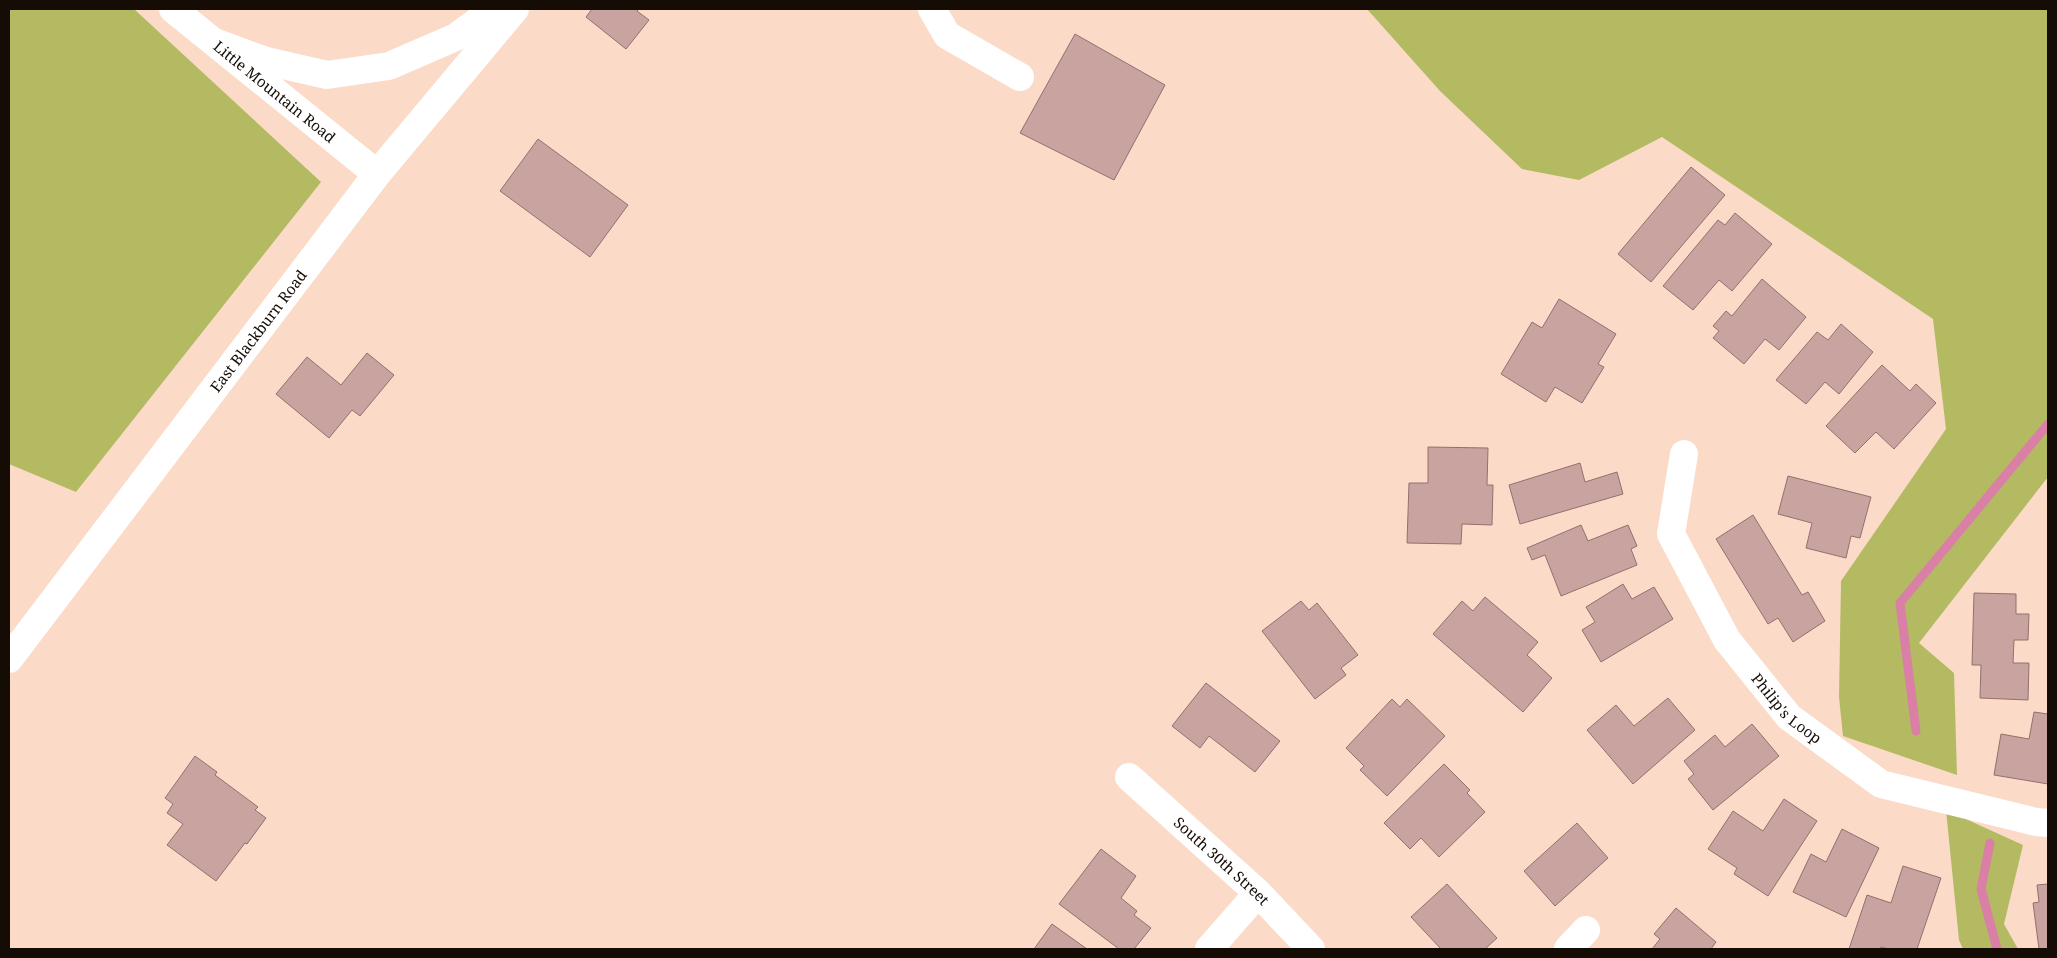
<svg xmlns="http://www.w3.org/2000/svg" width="2057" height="958" font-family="'Noto Serif',serif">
	<rect width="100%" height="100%" fill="#fbdbc8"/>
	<path fill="#b3ba62" d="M9 9H134L321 182 76 492 9 464Z
		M1367 9H2048V477L1919 643 1954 673 1957 775 1843 736 1839 697 1841 581 1946 429 1933 319 1662 137 1579 180 1522 169 1440 91Z
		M1946 810 2023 845 2004 924 2018 949H1963L1959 940Z"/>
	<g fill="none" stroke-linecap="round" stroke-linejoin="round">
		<path stroke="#da80a6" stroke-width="9" d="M1916 731 1900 603 2048 424
			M1990 843 1981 889 1997 949"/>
	</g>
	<path fill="#c8a3a0" stroke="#93706e" d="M592 9H639L637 11 649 20 626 49 586 17Z
		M1075 34 1165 85 1114 180 1020 133Z
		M538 139 628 205 590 257 500 191Z
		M1691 167 1725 195 1651 282 1618 254Z
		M1735 213 1772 244 1732 291 1719 280 1693 310 1663 286 1718 220 1725 225Z
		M1762 279 1806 317 1779 350 1765 339 1744 364 1713 338 1719 331 1713 326 1726 311 1732 316Z
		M1559 299 1616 334 1598 364 1604 367 1582 403 1555 387 1546 402 1501 374 1532 322 1542 328Z
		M1841 324 1873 352 1839 394 1825 382 1806 404 1776 380 1817 332 1828 340Z
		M367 353 394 375 360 416 352 410 329 438 276 394 307 357 341 385Z
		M1882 365 1910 391 1916 384 1936 403 1894 449 1876 432 1855 453 1826 426Z
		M1428 447 1488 448 1487 485H1493L1492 525 1462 524 1461 544 1407 543 1409 483H1428Z
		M1580 463 1585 482 1617 472 1623 494 1520 524 1509 485Z
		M1788 476 1871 497 1860 538 1851 536 1846 558 1806 548 1812 523 1778 514Z
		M1753 515 1802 595 1808 592 1825 621 1793 642 1778 618 1768 624 1716 539Z
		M1581 525 1588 541 1628 525 1637 546 1631 549 1637 565 1561 596 1545 555 1532 560 1527 548Z
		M1623 584 1632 599 1654 587 1673 619 1601 662 1582 630 1595 622 1586 607Z
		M1974 593 2016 594V614H2029L2028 640H2014L2013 663H2029L2028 700 1980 698 1981 665H1972Z
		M1485 597 1538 642 1527 655 1552 678 1523 712 1433 634 1462 601 1473 611Z
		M1301 601 1309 610 1317 603 1358 655 1341 668 1346 675 1315 699 1262 631Z
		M1206 683 1280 741 1255 772 1209 736 1200 748 1172 726Z
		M1668 698 1695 730 1633 784 1587 730 1616 705 1634 726Z
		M1392 699 1400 707 1407 699 1445 736 1387 796 1360 770 1364 766 1346 748Z
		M2034 712 2048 714V784L1994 775 2001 734 2029 739Z
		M1752 724 1779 756 1713 810 1688 779 1694 774 1684 761 1715 735 1725 747Z
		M195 756 217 772 215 775 258 807 255 810 266 818 247 844 245 843 216 881 167 845 183 824 167 813 173 804 165 798Z
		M1444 764 1470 790 1467 793 1485 812 1439 857 1421 838 1410 849 1384 823Z
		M1784 799 1817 821 1768 896 1734 874 1737 868 1708 849 1733 811 1763 831Z
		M1577 823 1608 858 1555 906 1524 871Z
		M1842 829 1879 848 1846 917 1793 892 1811 854 1826 862Z
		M1101 849 1136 876 1121 898 1137 911 1134 915 1151 928 1134 949H1119L1059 904Z
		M1903 866 1941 878 1917 949H1889L1881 947 1880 949H1849L1867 895 1891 903Z
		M1447 884 1497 938 1485 949H1441L1411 917Z
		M2048 884V949H2039L2033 903 2039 902 2037 885Z
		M1676 908 1716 942 1711 949H1652L1660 939 1654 934Z
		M1052 924 1087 949H1034Z"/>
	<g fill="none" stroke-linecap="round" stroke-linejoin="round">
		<g stroke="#fff" stroke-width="28">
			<path id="s1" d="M173 9 377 174"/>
			<path d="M932 9 947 35 1020 77"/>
			<path d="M214 42 266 61 327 75 389 66 456 37 494 9"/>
			<path id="s2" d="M1684 454 1671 534 1727 640 1789 717 1881 784 2036 822 2048 823"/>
			<path id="s3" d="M9 659 377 174 515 9"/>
			<path id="s4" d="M1129 777 1258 893 1311 949"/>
			<path d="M1209 949 1258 893"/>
			<path d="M1568 949 1586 930"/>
		</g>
	</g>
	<g text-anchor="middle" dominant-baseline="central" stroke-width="5" stroke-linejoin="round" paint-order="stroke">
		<g font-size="15" fill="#160c06" stroke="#ffebe0">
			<text stroke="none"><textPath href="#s1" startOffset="131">Little Mountain Road</textPath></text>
			<text stroke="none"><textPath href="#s3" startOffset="412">East Blackburn Road</textPath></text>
			<text stroke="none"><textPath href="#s2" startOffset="292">Philip's Loop</textPath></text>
			<text stroke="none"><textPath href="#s4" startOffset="125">South 30th Street</textPath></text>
		</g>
	</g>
	<rect width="2057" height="958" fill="none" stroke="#160c06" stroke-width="20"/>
</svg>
